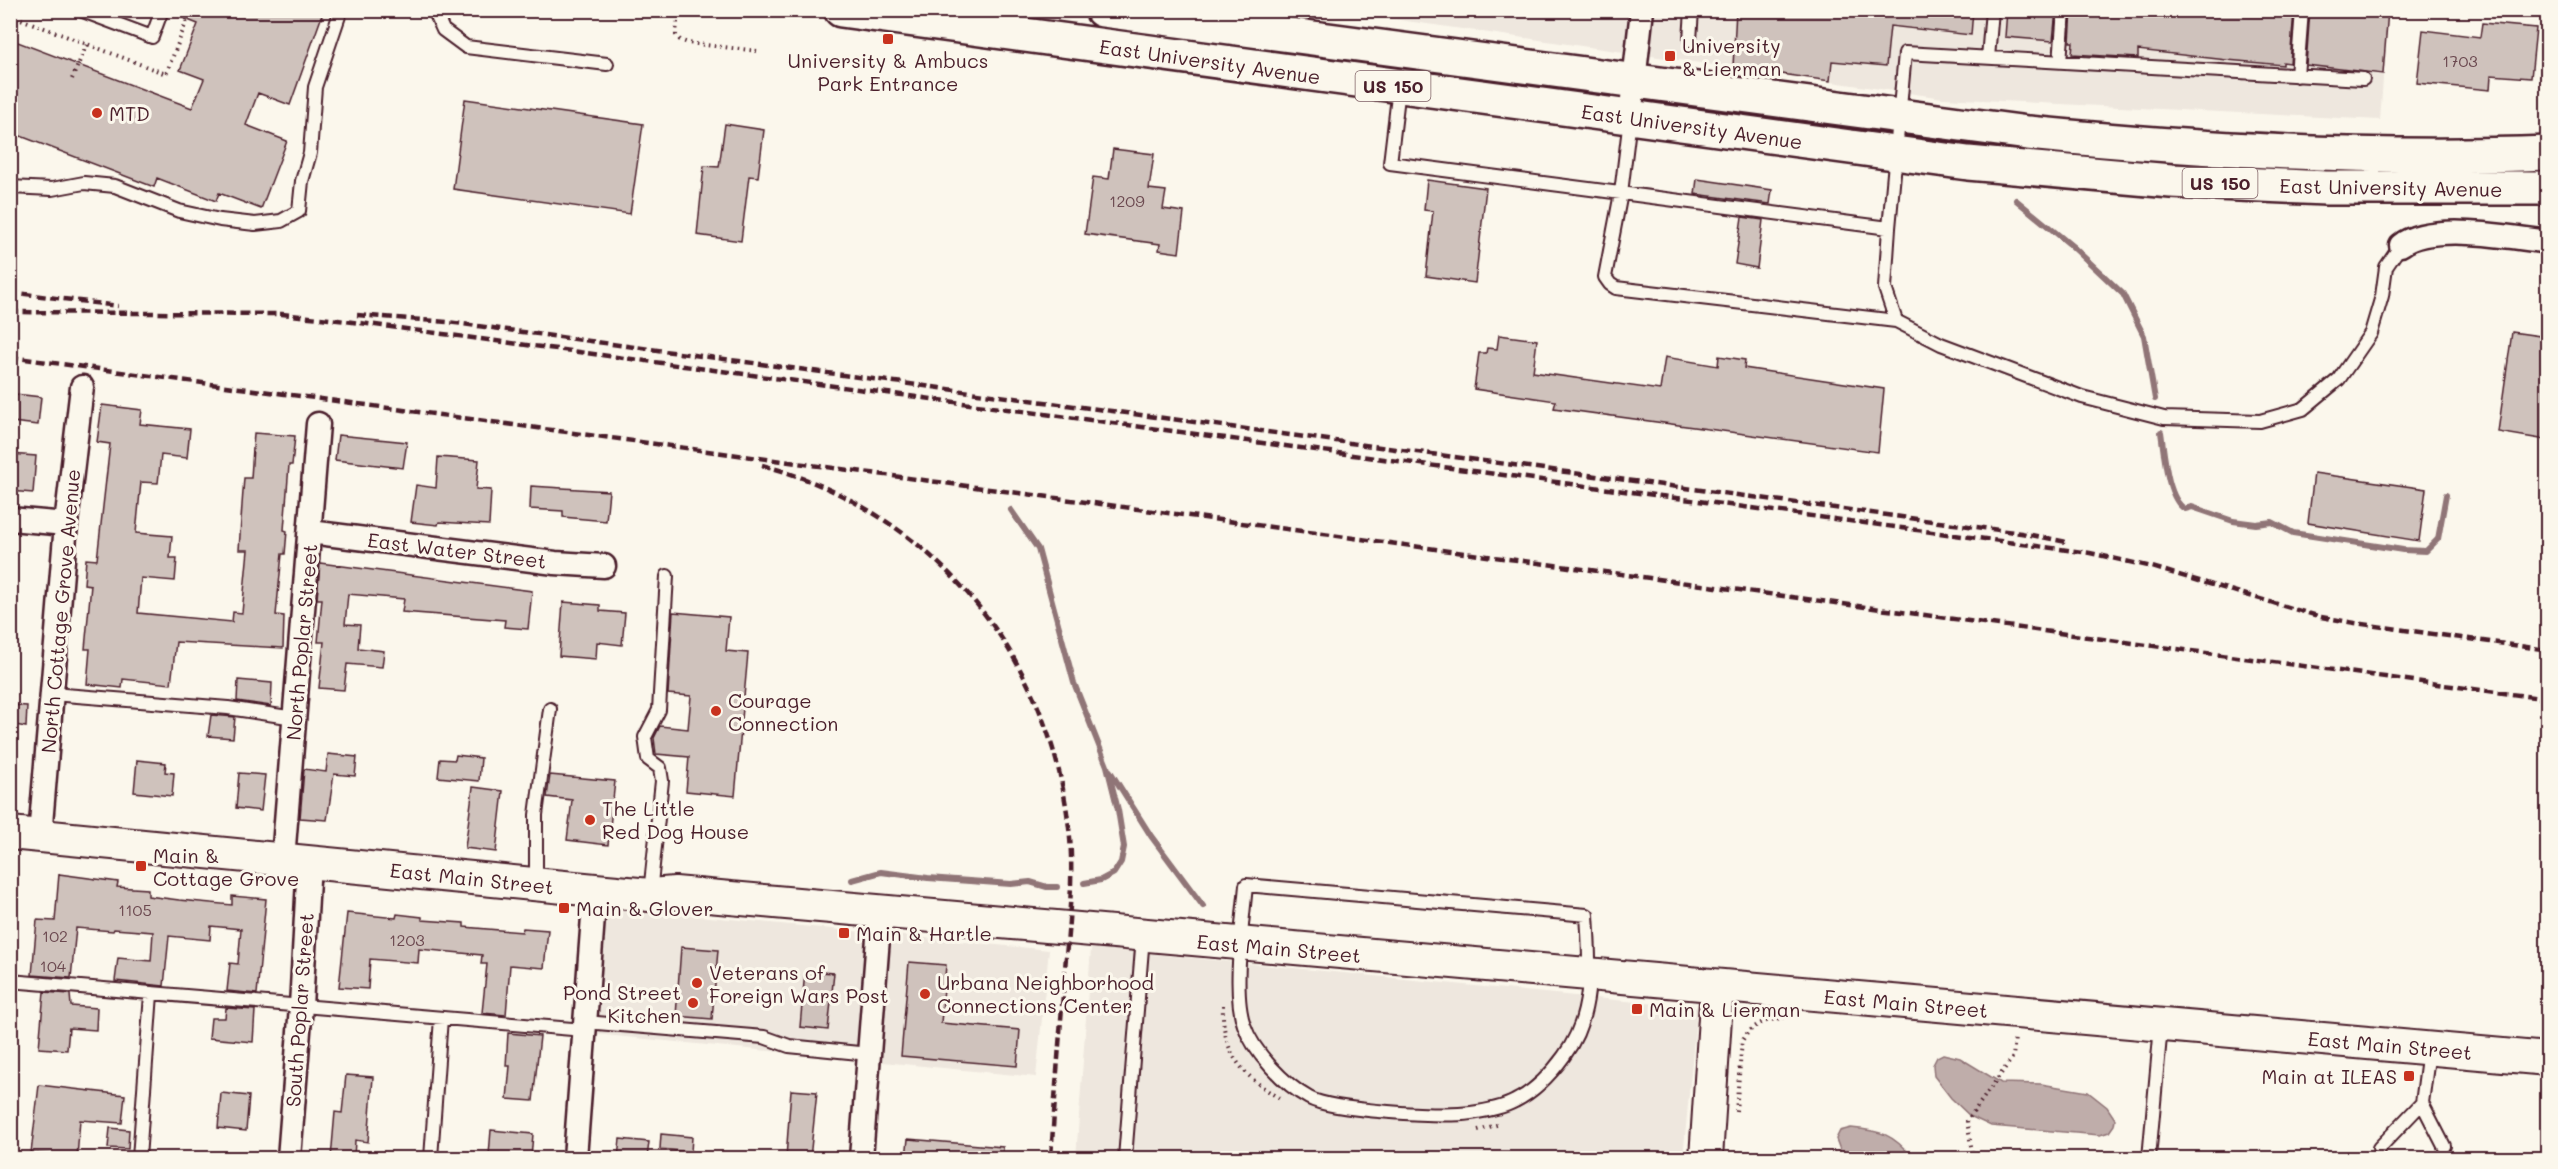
<svg xmlns="http://www.w3.org/2000/svg" width="2558" height="1169" font-family="Mali,sans-serif">
	<rect width="100%" height="100%" fill="#fbf7ec"/>
	<filter id="ink" filterUnits="userSpaceOnUse"><feTurbulence type="fractalNoise" baseFrequency=".0167" numOctaves="2"/><feDisplacementMap in="SourceGraphic" scale="12" xChannelSelector="R" yChannelSelector="G"/><feConvolveMatrix kernelMatrix="1 2 1 2 8 2 1 2 1" color-interpolation-filters="sRGB"/></filter>
	<g filter="url(#ink)">
		<path fill="#eee7de" d="M1337 11H2388L2380 120 1943 98Z
			M607 907 1049 950 1036 1077 595 1034Z
			M1091 948 1697 1008 1683 1158H1076Z"/>
		<path fill="#bfadaa" stroke="#907477" stroke-width="1.5" d="M1943 1054 1960 1058 2001 1083 2041 1084 2088 1092 2107 1107 2115 1119 2114 1125 2109 1132 2100 1135 1991 1126 1970 1116 1951 1098 1934 1076 1933 1065 1937 1057Z
			M1851 1128C1882 1131 1893 1134 1913 1158H1843L1836 1139 1840 1131Z"/>
		<g fill="none" stroke-linecap="round" stroke-linejoin="round">
			<path stroke="#907477" stroke-width="6" d="M2016 200 2072 246 2123 294 2144 336 2155 399
				M2161 432C2164 452 2167 499 2185 509L2192 507 2233 521 2256 524 2272 522 2293 533 2403 550 2426 551 2438 539 2446 495
				M1011 510 1038 549 1074 683 1107 766 1118 810 1124 847 1121 862 1114 873 1101 880 1084 883
				M1110 771 1151 836 1203 906
				M852 880 881 872 928 878 1011 884 1030 882 1047 887H1057"/>
		</g>
		<path fill="#cfc2bc" stroke="#4a1f2b" stroke-width="1.5" d="M170 10H324L290 105 258 93 246 125 287 141 261 209 219 193 216 201 157 178 154 187 10 132V39L192 108 204 79 180 70 198 24 170 13Z
			M1736 10H1973L1971 35 1890 26 1886 66 1832 61 1830 81 1733 67Z
			M2007 10H2056L2053 41 2005 37Z
			M2072 10H2294L2290 63 2283 62V65L2227 60 2138 50V58L2072 54 2073 42H2070Z
			M2310 10H2388L2383 74 2306 65Z
			M2482 23 2536 28 2531 78 2491 75 2490 90 2417 83 2423 30 2480 37Z
			M465 99 643 124 630 214 453 189Z
			M725 124 764 130 758 177 749 176 741 241 697 235 704 166 719 167Z
			M1113 149 1154 154 1149 189 1166 191 1163 209 1184 212 1179 253 1159 250 1160 244 1085 234 1093 177 1109 179Z
			M1697 179 1772 190 1770 204 1695 194Z
			M1427 180 1486 188 1475 283 1426 276 1433 211 1424 210Z
			M1742 217 1763 220 1757 268 1735 264Z
			M2512 332 2547 337V440L2498 432Z
			M1499 335 1537 340 1533 372 1660 390 1665 357 1718 366 1719 356 1745 360 1744 368 1884 389 1878 452 1554 408 1556 401 1474 389 1479 353H1486L1487 348 1497 349Z
			M15 394 41 397 38 425 12 422Z
			M102 405 142 410 140 424 190 429 187 458 161 455 158 483 141 482 136 533 172 536 170 558H177L175 581 141 578 138 613 232 622 233 612 242 613 248 550H239L242 505 244 478H251L254 433 295 436 292 465H289L284 530 287 531 285 554H282L276 615 284 616 283 648 176 642 171 684 123 679 122 688 87 684 90 649H85L91 585 84 584 86 559 97 560 110 444 97 442Z
			M338 435 407 442 403 468 335 460Z
			M10 454 36 456 33 493 10 491Z
			M438 457 479 460 476 489 491 490 489 525 439 522 438 525 411 522 416 485 436 488Z
			M2314 473 2426 489 2419 541 2308 523Z
			M531 486 609 491 606 521 563 517V511L530 509Z
			M320 563 532 591 528 629 504 627 505 620 402 612 404 599 348 594 345 624 360 625 358 648 384 651 382 667 347 664 344 690 319 688 324 642H318L322 599H317Z
			M563 602 600 605V611L625 613 622 645 597 642 596 659 559 656Z
			M673 612 729 617 726 651 748 653 735 796 686 791 689 757 656 754 654 738 660 726 688 729 691 696 668 694Z
			M238 680 272 683 271 706 237 701Z
			M10 705 27 706 26 727 10 724Z
			M211 715 235 717 233 738 208 736Z
			M328 754 357 757 355 776 334 774 327 820 300 818 304 769 326 772Z
			M456 755 481 758 479 781 438 777 440 759 455 760Z
			M137 760 166 763 165 772 174 773 172 796 134 792Z
			M239 773 265 775 261 811 236 808Z
			M550 775 615 781 608 845 567 840 572 800 547 797Z
			M473 787 503 791 496 852 465 848Z
			M59 874 118 882 117 887 148 889V896L179 900 232 905V896L266 899 257 994 227 991 230 963 238 964 241 929 211 926 210 940 169 936 164 986 115 981 118 958 151 961 153 932 114 929 113 931 76 928 71 978 32 975 37 920 55 921Z
			M347 913 396 918 397 914 422 917V920L464 923V927L522 932 523 928 548 930 544 968 510 965 506 1015 482 1013 487 964H481L482 955 419 949 418 963 370 959 368 989 339 987Z
			M681 947 718 950 712 1019 676 1016Z
			M909 962 946 965 941 1023 1020 1030 1017 1066 901 1056Z
			M805 971 834 973 828 1030 800 1027Z
			M44 992 70 994 71 1006 97 1008 96 1030 69 1028 67 1050 39 1048Z
			M226 1008 255 1010 253 1042 209 1038 211 1018H225Z
			M508 1033 540 1036 533 1101 507 1099 510 1066H506Z
			M346 1075 373 1077 368 1142 355 1140 354 1158H331L335 1112 342 1113Z
			M39 1085 125 1095 122 1123 80 1120 77 1157 31 1153Z
			M791 1090 817 1092 810 1158H786Z
			M221 1093 249 1096 246 1131 218 1128Z
			M110 1128 129 1130 128 1149 108 1148Z
			M491 1130 533 1134 531 1158 489 1155Z
			M661 1134 692 1137 691 1152 660 1149Z
			M620 1139 649 1142 647 1158H618Z
			M908 1139 1003 1147V1158H906Z"/>
		<g fill="none" stroke-linecap="round" stroke-linejoin="round">
			<defs>
				<path id="lane" d="M80 10 152 37 162 10
					M434 10 443 30 466 47 607 64
					M1690 40 1692 10
					M1988 58 1992 10
					M2060 62 2064 10
					M2297 76 2302 10
					M1399 88 1390 163 1889 228 1905 53 2363 79
					M1630 119 1621 193 1605 277 1610 284 1616 288 1896 321
					M10 187 52 189 84 183 115 186 179 211 220 220 255 224 281 221 299 211 302 181 310 153 315 87 341 10
					M1889 228 1885 288 1896 321 1941 344 2082 397 2164 418 2260 421 2303 409 2339 379 2371 333 2382 296 2386 267 2401 245
					M52 694 228 708 295 718
					M536 883V815L550 709
					M1246 885 1587 915C1590 964 1595 1014 1564 1056 1551 1074 1535 1091 1515 1101 1502 1108 1485 1111 1471 1113 1443 1117 1332 1111 1309 1098 1285 1085 1253 1052 1244 1025 1232 992 1243 921 1246 885Z
					M650 893 662 781 660 768 648 759 645 737 659 710 667 576
					M10 981 584 1030
					M585 1022 764 1037 789 1046 869 1054
					M2422 1103 2429 1050
					M2379 1148 2422 1103 2444 1146
					M139 1158 151 994
					M431 1158 441 1018
					M1125 1158 1143 936
					M2149 1158 2161 1026"/>
				<path id="street" d="M1630 117 1642 10
					M2401 245C2430 222 2511 237 2548 242
					M10 519 66 524
					M310 532 555 563 604 566
					M40 836 66 524 82 387
					M283 859 318 424
					M289 1158 301 1006 309 862
					M575 1158 595 890
					M861 1158 880 912"/>
				<path id="secondary" d="M10 833 595 890 650 895 675 893 775 902 2548 1059
					M1706 1158 1717 986"/>
				<path id="primary" d="M841 10 1968 163 2171 181 2326 188H2548
					M1102 10 2028 133C2200 150 2375 160 2548 153"/>
			</defs>
			<use href="#lane" stroke="#4a1f2b" stroke-width="16"/>
			<use href="#street" stroke="#4a1f2b" stroke-width="27"/>
			<use href="#secondary" stroke="#4a1f2b" stroke-width="36"/>
			<use href="#primary" stroke="#4a1f2b" stroke-width="38"/>
			<path stroke="#4a1f2b" stroke-width="4" stroke-dasharray="1.5 4.5" stroke-linecap="butt" d="M678 10 676 35 680 40 688 43 758 51
				M10 15 166 74 191 10
				M72 79 87 44
				M1223 1005C1221 1052 1242 1076 1281 1099
				M1736 1111 1742 1041C1752 1024 1765 1020 1784 1018
				M1478 1130 1500 1124
				M1973 1158 1967 1121 2013 1057 2015 1037"/>
			<use href="#lane" stroke="#fbf7ec" stroke-width="12"/>
			<use href="#street" stroke="#fbf7ec" stroke-width="22"/>
			<use href="#secondary" stroke="#fbf7ec" stroke-width="32"/>
			<use href="#primary" stroke="#fbf7ec" stroke-width="33"/>
			<path stroke="#4a1f2b" stroke-width="4.5" stroke-dasharray="9 4.5" stroke-linecap="butt" d="M10 292 118 306
				M10 312 282 314 338 320 2090 553 2152 567 2321 617 2355 623 2548 650
				M357 315 448 322 2021 533 2067 542
				M10 357 2548 699
				M762 465C928 510 1046 648 1068 820 1075 869 1069 919 1065 969 1060 1032 1055 1095 1051 1158"/>
		</g>
	</g>
	<g fill="#c8321e" stroke="#fbf7ec" stroke-width="2">
		<rect x="882" y="33" width="12" height="12" rx="3"/>
		<rect x="1664" y="50" width="12" height="12" rx="3"/>
		<circle cx="97" cy="113" r="6"/>
		<circle cx="716" cy="711" r="6"/>
		<circle cx="590" cy="820" r="6"/>
		<rect x="135" y="860" width="12" height="12" rx="3"/>
		<rect x="558" y="902" width="12" height="12" rx="3"/>
		<rect x="838" y="927" width="12" height="12" rx="3"/>
		<circle cx="697" cy="983" r="6"/>
		<circle cx="925" cy="994" r="6"/>
		<circle cx="693" cy="1003" r="6"/>
		<rect x="1631" y="1003" width="12" height="12" rx="3"/>
		<rect x="2403" y="1070" width="12" height="12" rx="3"/>
	</g>
	<g text-anchor="middle" dominant-baseline="central" stroke-width="6" stroke-linejoin="round" paint-order="stroke">
		<g font-size="16" fill="#6b484f">
			<text x="2460" y="60">1703</text>
			<text x="1127" y="200">1209</text>
			<text x="135" y="909">1105</text>
			<text x="55" y="935">102</text>
			<text x="407" y="939">1203</text>
			<text x="53" y="965">104</text>
		</g>
		<g fill="#fbf7ec" stroke="#7f6065" stroke-width="1.5">
			<rect x="1355.5" y="71" width="75" height="30" rx="4.5"/>
			<rect x="2182.5" y="168" width="75" height="30" rx="4.5"/>
		</g>
		<g font-size="18" font-weight="bold" fill="#4a1f2b">
			<text x="1393" y="86">US 150</text>
			<text x="2220" y="183">US 150</text>
		</g>
		<g font-size="20" fill="#4a1f2b" stroke="#fbf7ec" text-anchor="start">
			<text x="1682" y="45">University<tspan x="1682" dy="23">&amp; Lierman</tspan></text>
			<text x="888" y="60" text-anchor="middle">University &amp; Ambucs<tspan x="888" dy="23">Park Entrance</tspan></text>
			<text x="109" y="113">MTD</text>
			<text x="728" y="700">Courage<tspan x="728" dy="23">Connection</tspan></text>
			<text x="602" y="808">The Little<tspan x="602" dy="23">Red Dog House</tspan></text>
			<text x="153" y="855">Main &amp;<tspan x="153" dy="23">Cottage Grove</tspan></text>
			<text x="576" y="908">Main &amp; Glover</text>
			<text x="856" y="933">Main &amp; Hartle</text>
			<text x="709" y="972">Veterans of<tspan x="709" dy="23">Foreign Wars Post</tspan></text>
			<text x="937" y="982">Urbana Neighborhood<tspan x="937" dy="23">Connections Center</tspan></text>
			<text x="681" y="992" text-anchor="end">Pond Street<tspan x="681" dy="23">Kitchen</tspan></text>
			<text x="1649" y="1009">Main &amp; Lierman</text>
			<text x="2397" y="1076" text-anchor="end">Main at ILEAS</text>
		</g>
		<g font-size="20" fill="#4a1f2b" stroke="#fbf7ec">
			<text transform="translate(1210 61) rotate(8)">East University Avenue</text>
			<text transform="translate(1692 126) rotate(8)">East University Avenue</text>
			<text transform="translate(2391 187) rotate(1)">East University Avenue</text>
			<text transform="translate(457 550) rotate(7)">East Water Street</text>
			<text transform="translate(60 611) rotate(-85)">North Cottage Grove Avenue</text>
			<text transform="translate(301 642) rotate(-85)">North Poplar Street</text>
			<text transform="translate(472 878) rotate(6)">East Main Street</text>
			<text transform="translate(1279 948) rotate(5)">East Main Street</text>
			<text transform="translate(1906 1003) rotate(5)">East Main Street</text>
			<text transform="translate(299 1010) rotate(-86)">South Poplar Street</text>
			<text transform="translate(2390 1045) rotate(5)">East Main Street</text>
		</g>
	</g>
	<rect width="2558" height="1169" fill="none" stroke="#fbf7ec" stroke-width="36"/>
	<rect x="18" y="18" width="2522" height="1133" fill="none" stroke="#4a1f2b" stroke-width="2" filter="url(#ink)"/>
</svg>
